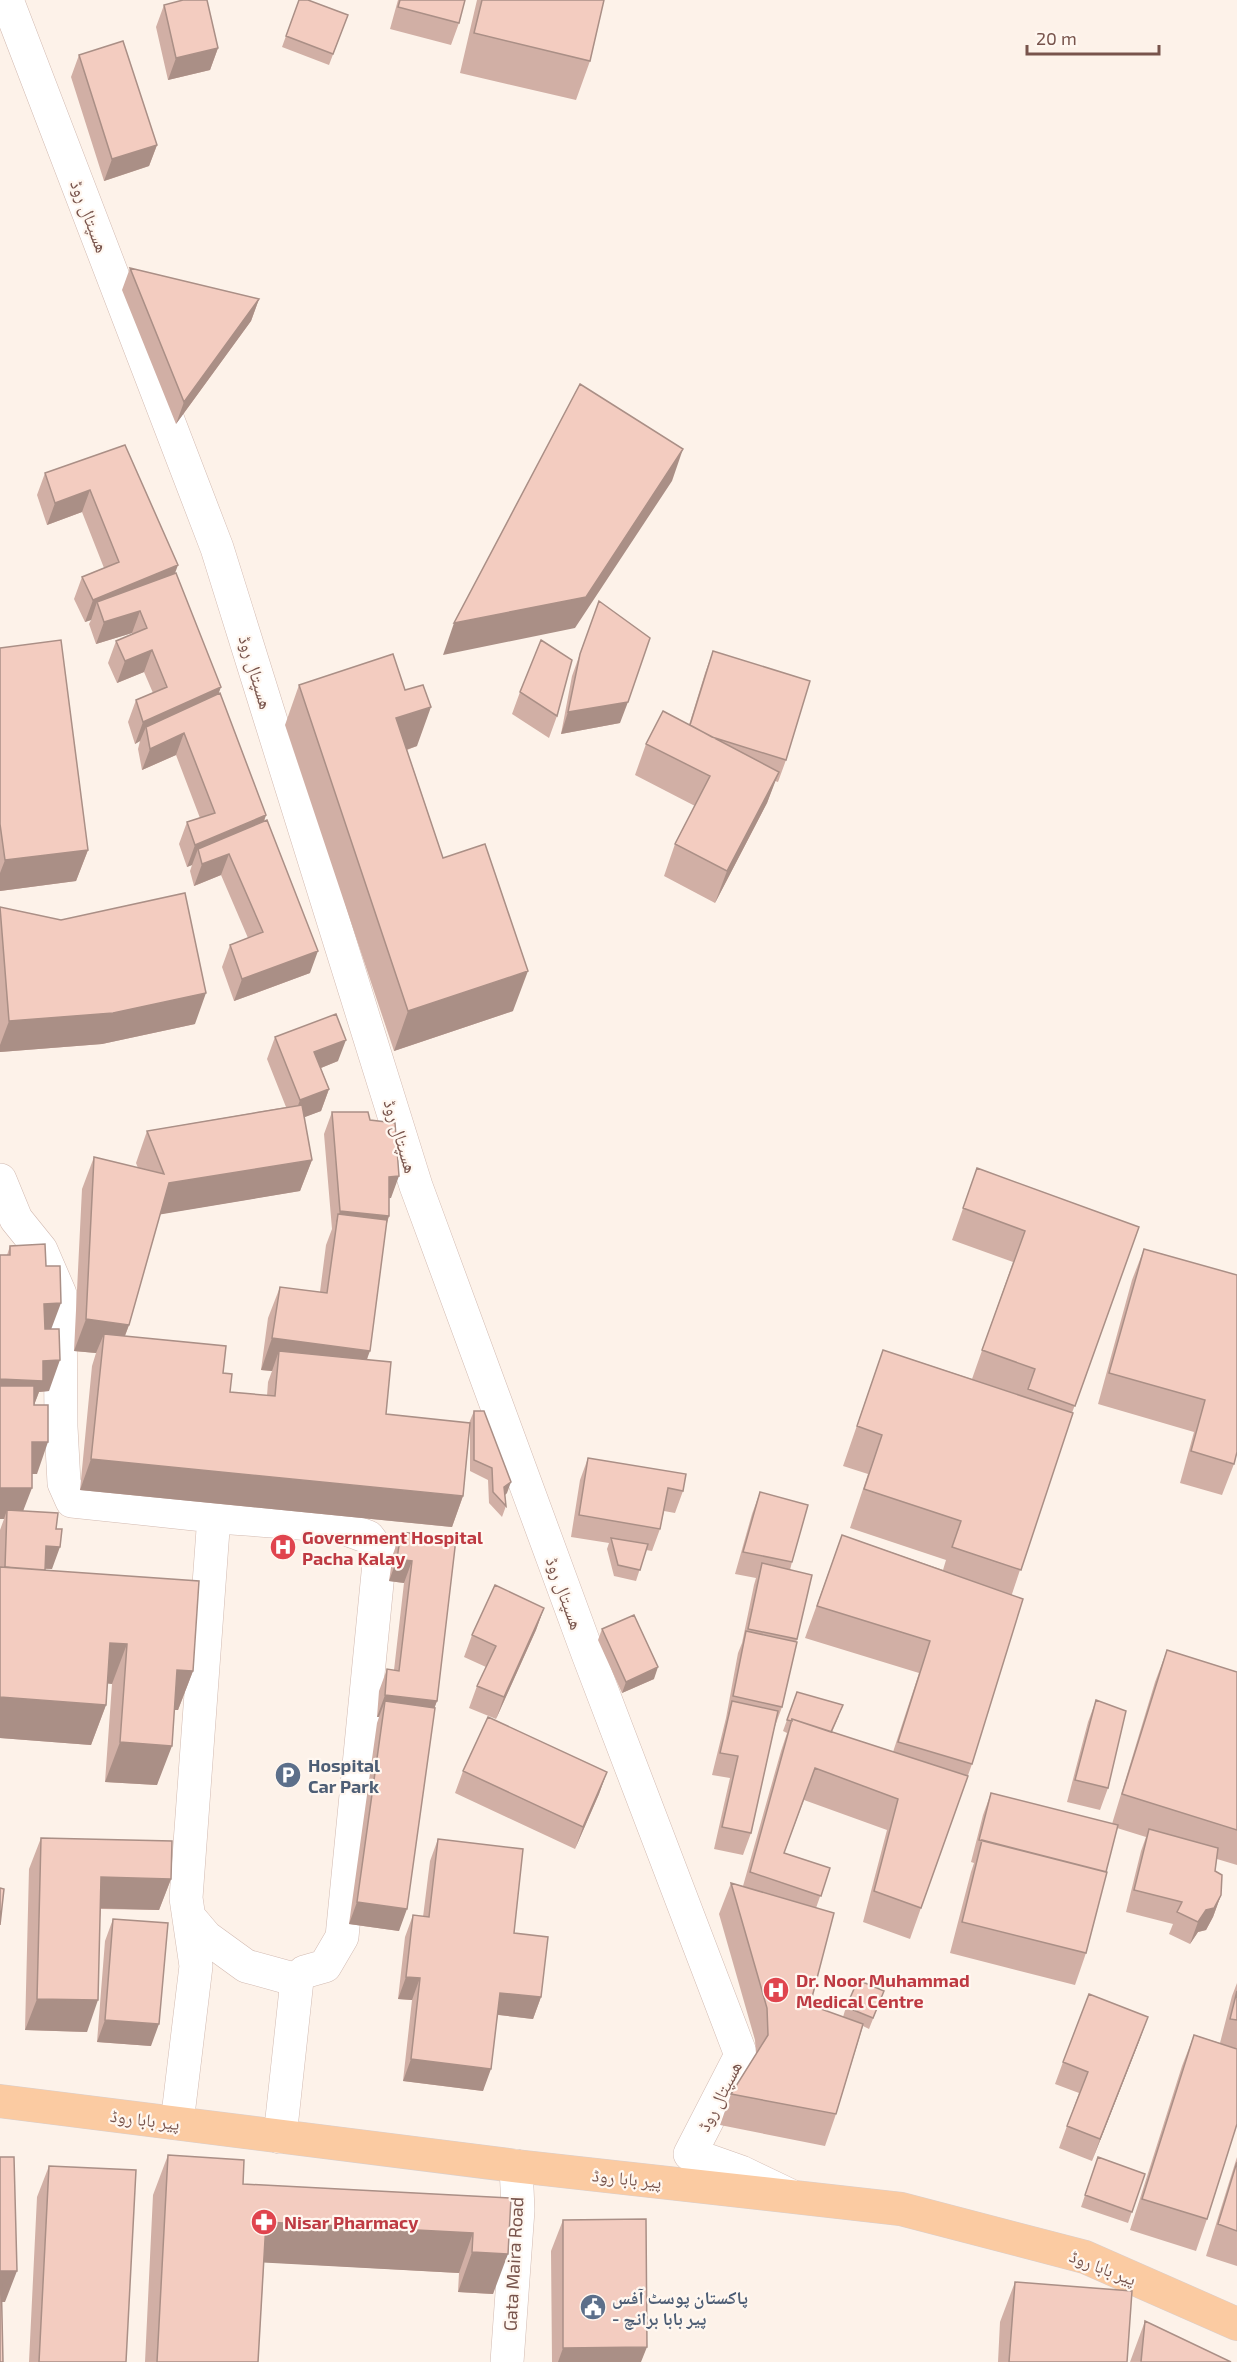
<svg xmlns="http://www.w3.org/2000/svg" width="1237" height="2362" font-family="'Exo 2','Noto Naskh Arabic',sans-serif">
	<rect width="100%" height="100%" fill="#fdf2e9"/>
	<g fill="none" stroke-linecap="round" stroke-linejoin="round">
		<defs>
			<path id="minor" d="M7 0 217 548 416 1186 588 1654 741 2055 690 2154 741 2172 789 2195
				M0 1180 16 1219 41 1250 60 1294 61 1427 64 1483 72 1501 232 1518 338 1526 368 1537 380 1553 342 1937 325 1966 304 1972 297 1980 280 2137
				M189 1917 206 1937 246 1966 297 1980
				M177 2123 196 1966 186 1898 214 1516
				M507 2362 518 2210 516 2166"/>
			<path id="major" d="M0 2101 516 2166 901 2209 1085 2257 1237 2324"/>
		</defs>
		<use href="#minor" stroke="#d2bab1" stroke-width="34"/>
		<use href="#major" stroke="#d9cfcd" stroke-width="34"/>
		<use href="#minor" stroke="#fff" stroke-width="33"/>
		<use href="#major" stroke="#fbcba2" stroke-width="33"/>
	</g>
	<path fill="#d1afa5" d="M299 0 348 15 329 65 282 47Z
		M398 0H465L459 23 451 45 390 29Z
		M477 0H604L590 61 576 100 460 73Z
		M164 5 218 48 210 70 168 80 156 27Z
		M79 55 157 145 149 166 104 181 71 77Z
		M130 268 259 299 251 321 176 424 122 290Z
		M125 445 175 574 218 694 266 815 264 822 310 973 234 1001 222 967 230 945 248 938 221 875 194 886 190 871 192 865 187 867 179 844 187 822 200 818 176 755 142 770 138 749 140 741 135 744 128 722 136 700 153 693 144 672 117 683 108 663 116 641 132 634V633L96 644 89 624 91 620 85 622 74 599 82 577 104 568 82 512 47 525 37 495 45 473Z
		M599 601 620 723 561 734 572 676Z
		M0 648 88 850 76 881 0 891Z
		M713 651 786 760 778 782 775 781 767 803 715 903 664 876 675 844 695 806 635 775 646 744 689 725 705 673Z
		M299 685 417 746 407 750 443 858 513 1011 394 1051 285 725Z
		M520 692 557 716 549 738 512 714Z
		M0 907 195 1024 102 1044 0 1052Z
		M275 1037 338 1061 321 1068 329 1089 321 1111 304 1117 312 1160 300 1191 160 1214 129 1325 125 1336 223 1373 230 1392 267 1396 268 1382 272 1371 261 1370 268 1318 280 1287 320 1292 326 1245 332 1229 324 1134 332 1112 391 1198H389V1216L386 1227 367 1360 386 1414 469 1423 474 1411 507 1493 505 1495 506 1506 502 1517 489 1503 488 1480 470 1471V1425L463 1496 452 1527 80 1490 92 1366 96 1353 74 1351 82 1189 94 1157 138 1168 136 1163 147 1131 286 1107 267 1059Z
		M977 1168 1139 1227 1072 1413 1012 1594 972 1764 910 1939 863 1922 887 1830 804 1800 784 1853 830 1868 816 1908 810 2005 843 2017 846 2007 884 1991 869 2029 863 2026 836 2114 825 2146 720 2125 731 2094 756 2054 755 2040 719 1914 731 1883 743 1886 781 1751 787 1733 783 1731 797 1692 839 1716 832 1732 893 1752 919 1673 805 1638 842 1535 943 1570 946 1560 850 1528 868 1474 843 1466 883 1350 972 1379 1013 1262 952 1240Z
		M10 1246 46 1266 51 1329 49 1391 39 1392 34 1405 37 1474H32L23 1511 52 1569H45V1570L193 1671 178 1710H174L157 1785 105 1782 112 1684 107 1683 106 1705 91 1745 0 1738V1530L4 1519 7 1255Z
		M1144 1249 1234 1464 1222 1495 1180 1483 1194 1432 1098 1404 1132 1280Z
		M588 1458 683 1491 675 1513 664 1511 660 1529 652 1551 646 1550 636 1581 614 1576 607 1549 609 1543 571 1537 580 1480Z
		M760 1492 792 1562 790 1570 797 1639 782 1707 774 1729 751 1833 743 1855 714 1849 730 1778 712 1775 726 1718 738 1653 742 1643 754 1585 756 1578 735 1574 752 1514Z
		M401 1532 456 1539 437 1701 434 1708 399 1931 349 1924 377 1723 379 1717H377L379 1691 387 1669 394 1670 404 1583 389 1581 393 1554Z
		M544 1608 536 1630 496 1719 469 1708 477 1686 486 1667 464 1657 472 1635Z
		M602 1629 654 1679 622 1693 598 1640Z
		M1167 1650 1237 1672V1865L1217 1859 1215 1871 1221 1895 1213 1917 1206 1930 1198 1932 1190 1944 1169 1934 1173 1924 1126 1912 1141 1851 1146 1837 1117 1828 1086 1953 1075 1985 950 1953 971 1872 974 1863 971 1862 983 1815 991 1793 1112 1824 1155 1682Z
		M1096 1700 1108 1788 1100 1810 1067 1802 1088 1722Z
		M463 1771 607 1772 599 1794 575 1849 455 1793Z
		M41 1838 171 1879 159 1910 101 1909 87 2032 25 2030 29 1869Z
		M438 1839 514 1933 541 1997 533 2019 498 2015 483 2091 403 2081 412 2000 398 1999 405 1937 413 1915 423 1917 430 1861Z
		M113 1919 151 2046 97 2042 105 1941Z
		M1237 1983V2124L1207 2219 1196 2251 1130 2230 1182 2066 1194 2035 1220 2043 1232 1996Z
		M1140 2039 1092 2161 1059 2148 1079 2093 1055 2084 1063 2062Z
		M168 2155 243 2184 511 2198 493 2294 458 2292 459 2273 264 2262 258 2362H145L153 2195Z
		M1098 2157 1145 2174 1128 2223 1081 2207Z
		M1237 2157V2266L1206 2256Z
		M49 2166 126 2362H29L37 2197Z
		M563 2220 641 2362H552L551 2251Z
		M1015 2282 1127 2362H998L1000 2322Z
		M1145 2321 1231 2362H1130Z"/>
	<path fill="#aa8f86" d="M218 48 210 70 168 80 176 58Z
		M157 145 149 166 104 181 112 159Z
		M259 299 251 321 176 424 184 402Z
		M683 449 672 481 575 628 443 655 454 623Z
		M90 490 82 512 47 525 55 503Z
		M178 565 170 587 97 602 91 620 85 622 93 600Z
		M140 611 132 633 96 644 104 622Z
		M152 650 144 672 117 683 125 661Z
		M221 687 213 709 146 727 140 741 135 744 143 722Z
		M628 702 620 723 561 734 568 712Z
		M431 707 417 746 382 758 396 718Z
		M184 733 176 755 142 770 150 749Z
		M779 772 767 803 715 903 727 871Z
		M266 815 258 837 198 849 192 865 187 867 195 845Z
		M88 850 76 881 0 891V873L5 860Z
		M229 854 221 875 194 886 202 864Z
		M318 951 310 973 234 1001 242 979Z
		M528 971 513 1011 394 1051 408 1011Z
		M206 993 195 1024 102 1044 0 1052V1045L9 1021Z
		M346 1040 338 1061 306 1074 314 1052Z
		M329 1089 321 1111 292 1122 300 1100Z
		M312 1160 300 1191 157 1215 169 1183Z
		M399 1176 391 1198 381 1199 389 1177Z
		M340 1211 389 1216 381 1238 336 1222Z
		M61 1303 49 1335H33L44 1304Z
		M86 1319 129 1325 117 1356 104 1334 96 1353 74 1351Z
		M272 1338 370 1351 358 1383 279 1351 272 1371 261 1370Z
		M60 1360 49 1391 39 1392 31 1413 0 1411V1379L43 1361Z
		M32 1442H48L37 1474H20Z
		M91 1459 463 1496 452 1527 80 1490Z
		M511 1482 507 1493 500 1499 504 1487Z
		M0 1488H32L20 1519 7 1510 4 1519H0Z
		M46 1546 60 1547 52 1569 38 1568Z
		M397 1559 412 1561 404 1583 389 1581Z
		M544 1608 536 1630 496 1719 504 1697Z
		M110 1643 127 1644 112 1684 95 1682Z
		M658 1667 654 1679 622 1693 626 1682Z
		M177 1670 193 1671 178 1710H162Z
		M385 1695 437 1701 429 1723 385 1701 379 1717H377Z
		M0 1697 106 1705 91 1745 0 1738Z
		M120 1742 172 1746 157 1785 105 1782Z
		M607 1772 599 1794 575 1849 583 1827Z
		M101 1877 171 1879 159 1910 90 1908Z
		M1221 1895 1213 1917 1206 1930 1198 1932 1190 1944 1198 1922 1206 1910Z
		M357 1902 407 1909 399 1931 349 1924Z
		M406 1977 420 1978 412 2000 398 1999Z
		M500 1993 541 1997 533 2019 492 2014Z
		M37 1999 98 2000 87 2032 25 2030Z
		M1148 2017 1140 2039 1092 2161 1100 2139Z
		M105 2020 159 2024 151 2046 97 2042Z
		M411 2059 491 2069 483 2091 403 2081Z
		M266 2222 473 2233 459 2273 252 2262Z
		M472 2252 508 2254 493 2294 458 2292Z
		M1 2271H17L5 2302H0Z
		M647 2347 641 2362H558L563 2348Z"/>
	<path fill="#f3ccc0" stroke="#aa8f86" stroke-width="1.5" d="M183 0H207L218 48 176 58 164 5Z
		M299 0H308L348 15 333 54 286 36Z
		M400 0H465L459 23 398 7Z
		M482 0H604L590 61 474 33Z
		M123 41 157 145 112 159 79 55Z
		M130 268 259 299 184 402Z
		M580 384 683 449 586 597 454 623Z
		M125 445 178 565 93 600 82 577 119 562 90 490 55 503 45 473Z
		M176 573 221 687 143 722 136 700 167 687 152 650 125 661 116 641 147 628 140 611 104 622 97 602Z
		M599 601 650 638 628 702 568 712 580 654Z
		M61 640 88 850 5 860 0 824V648Z
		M541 640 572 660 557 716 520 692Z
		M713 651 810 681 786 760 712 737 690 725Z
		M393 654 405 690 423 685 431 707 396 718 443 858 485 844 528 971 408 1011 299 685Z
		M220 693 266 815 195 845 187 822 215 813 184 733 150 749 146 727Z
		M663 711 779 772 727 871 675 844 710 776 646 744Z
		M267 820 318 951 242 979 230 945 263 932 229 854 202 864 198 849Z
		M185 893 206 993 113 1013 9 1021 0 907 61 920Z
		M336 1014 346 1040 314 1052 329 1089 300 1100 275 1037Z
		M302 1105 312 1160 169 1183 129 1325 86 1319 94 1157 164 1174 147 1131Z
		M332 1112H368L370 1120 395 1123 399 1176 389 1177V1216L340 1211Z
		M977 1168 1139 1227 1075 1406 1028 1389 1035 1369 982 1350 1025 1231 963 1208Z
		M338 1214 387 1220 370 1351 272 1338 280 1287 327 1293Z
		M45 1244 46 1266H60L61 1303 44 1304 45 1329H59L60 1360 43 1361V1381L0 1379V1255H10V1246Z
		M1144 1249 1237 1275V1452L1234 1464 1191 1451 1205 1400 1109 1373Z
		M104 1334 226 1346 223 1373 232 1374 230 1392 275 1396 279 1351 391 1362 386 1414 470 1423 463 1496 91 1459Z
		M883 1350 1073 1413 1021 1570 952 1547 961 1521 864 1489 882 1435 857 1426Z
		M0 1386H34V1405H48V1442H32V1488H0Z
		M474 1411H484L511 1482 504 1487 506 1506 493 1492 492 1468 474 1460Z
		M588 1458 686 1474 683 1491 668 1488 660 1529 579 1515Z
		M760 1492 808 1505 792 1562 743 1552Z
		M7 1510 58 1513 56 1529H62L60 1547 46 1546 45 1570 5 1567Z
		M401 1532 456 1539 437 1701 385 1695 387 1669 399 1671 412 1561 397 1559Z
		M842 1535 1023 1599 972 1764 898 1742 930 1641 817 1606Z
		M611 1538 648 1544 640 1570 618 1565Z
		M762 1563 812 1575 797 1639 748 1629Z
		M0 1567 199 1581 193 1671 177 1670 172 1746 120 1742 127 1644 110 1643 106 1705 0 1697Z
		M495 1585 544 1608 504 1697 477 1686 496 1646 472 1635Z
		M634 1615 658 1667 626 1682 602 1629Z
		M746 1631 797 1642 782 1707 733 1696Z
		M1167 1650 1237 1672V1830L1122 1794Z
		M797 1692 843 1705 831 1732 792 1719V1721L787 1720Z
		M1096 1700 1126 1711 1108 1788 1075 1780Z
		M385 1701 435 1708 407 1909 357 1902Z
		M732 1701 778 1711 751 1833 722 1827 738 1756 720 1753Z
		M488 1717 607 1772 583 1827 463 1771Z
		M792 1719 968 1776 921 1908 874 1891 898 1799 815 1768 784 1853 830 1868 821 1896 750 1872Z
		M991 1793 1118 1825 1106 1872 979 1840Z
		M1149 1829 1218 1848 1215 1871 1222 1875 1221 1895 1214 1908 1206 1910 1198 1922 1177 1912 1182 1902 1134 1890Z
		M41 1838 172 1841 171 1879 101 1877 98 2000 37 1999Z
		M438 1839 523 1849 514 1933 548 1937 541 1997 500 1993 491 2069 411 2059 420 1978 406 1977 413 1915 429 1917Z
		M982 1840 1107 1872 1086 1953 962 1922Z
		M731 1883 834 1913 810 2005 863 2024 836 2114 731 2094 768 2035 767 2008Z
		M0 1888 4 1889 0 1925Z
		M113 1919 168 1923 159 2024 105 2020Z
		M858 1980 884 1991 873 2018 846 2007Z
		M1237 1991V2020L1230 2019Z
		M1089 1994 1148 2017 1100 2139 1067 2126 1088 2072 1063 2062Z
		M1194 2035 1237 2049V2124L1207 2219 1142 2199Z
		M168 2155 244 2160 243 2184 511 2198 508 2254 472 2252 473 2233 266 2222 258 2362H157Z
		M0 2157H14L17 2271H1L3 2362H0Z
		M1098 2157 1145 2174 1132 2212 1085 2195Z
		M1237 2162V2231L1218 2224Z
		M49 2166 136 2170 126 2362H39Z
		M646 2219 647 2347 563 2348V2220Z
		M1015 2282 1132 2291 1127 2362H1009Z
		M1145 2321 1231 2362H1141Z"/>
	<defs>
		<symbol id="hospital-disc" viewBox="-11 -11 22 22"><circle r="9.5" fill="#e0444e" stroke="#fff7f0"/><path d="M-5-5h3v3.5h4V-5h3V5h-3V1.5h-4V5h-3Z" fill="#fff"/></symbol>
		<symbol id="parking-disc" viewBox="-11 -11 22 22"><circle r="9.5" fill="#5c6f8a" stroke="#fff7f0"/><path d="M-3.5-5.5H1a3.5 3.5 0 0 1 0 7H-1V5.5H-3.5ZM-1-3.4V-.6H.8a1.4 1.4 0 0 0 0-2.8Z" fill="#fff"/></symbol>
		<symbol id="pharmacy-disc" viewBox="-11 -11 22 22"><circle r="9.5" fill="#e0444e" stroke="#fff7f0"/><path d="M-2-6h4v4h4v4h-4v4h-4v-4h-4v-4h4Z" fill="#fff"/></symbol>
		<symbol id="civic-disc" viewBox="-11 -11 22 22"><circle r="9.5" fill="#5c6f8a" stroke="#fff7f0"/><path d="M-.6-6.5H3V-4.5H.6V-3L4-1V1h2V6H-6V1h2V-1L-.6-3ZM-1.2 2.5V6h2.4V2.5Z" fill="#fff"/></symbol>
	</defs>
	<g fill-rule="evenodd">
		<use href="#hospital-disc" x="268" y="1532" width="30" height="30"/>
		<use href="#parking-disc" x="273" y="1760" width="30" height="30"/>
		<use href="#hospital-disc" x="761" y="1975" width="30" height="30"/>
		<use href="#pharmacy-disc" x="249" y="2207" width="30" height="30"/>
		<use href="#civic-disc" x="578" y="2292" width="30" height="30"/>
	</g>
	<g text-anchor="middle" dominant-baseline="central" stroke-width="4.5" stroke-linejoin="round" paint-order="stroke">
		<g font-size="18" fill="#78544c" stroke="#fff7f0">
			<text transform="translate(90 216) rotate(69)">ھسپتال روڈ</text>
			<text transform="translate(256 672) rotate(73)">ھسپتال روڈ</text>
			<text transform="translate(401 1136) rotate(73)">ھسپتال روڈ</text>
			<text transform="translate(565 1593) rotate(70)">ھسپتال روڈ</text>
			<text transform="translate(719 2096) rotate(-63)">ھسپتال روڈ</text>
			<text transform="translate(145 2119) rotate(7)">پیر بابا روڈ</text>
			<text transform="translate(627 2178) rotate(6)">پیر بابا روڈ</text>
			<text transform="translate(513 2264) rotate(-87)">Gata Maira Road</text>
			<text transform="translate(1103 2267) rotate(21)">پیر بابا روڈ</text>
		</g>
		<g font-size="18" font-weight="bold" fill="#be3a42" stroke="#fff7f0" text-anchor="start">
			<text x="302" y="1537">Government Hospital<tspan x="302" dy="21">Pacha Kalay</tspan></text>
			<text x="796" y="1980">Dr. Noor Muhammad<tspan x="796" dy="21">Medical Centre</tspan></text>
			<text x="284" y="2222">Nisar Pharmacy</text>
		</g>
		<g font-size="18" font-weight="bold" fill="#4e5e75" stroke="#fff7f0" text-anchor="start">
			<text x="308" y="1765">Hospital<tspan x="308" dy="21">Car Park</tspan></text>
			<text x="612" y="2297">پاکستان پوسٹ آفس<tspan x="612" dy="21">- پیر بابا برانچ</tspan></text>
		</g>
	</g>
	<path d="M1027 45v9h132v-9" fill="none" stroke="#78544c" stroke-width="3"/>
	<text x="1036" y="45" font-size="18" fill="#78544c" stroke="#fff7f0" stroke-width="4.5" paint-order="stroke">20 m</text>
</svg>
